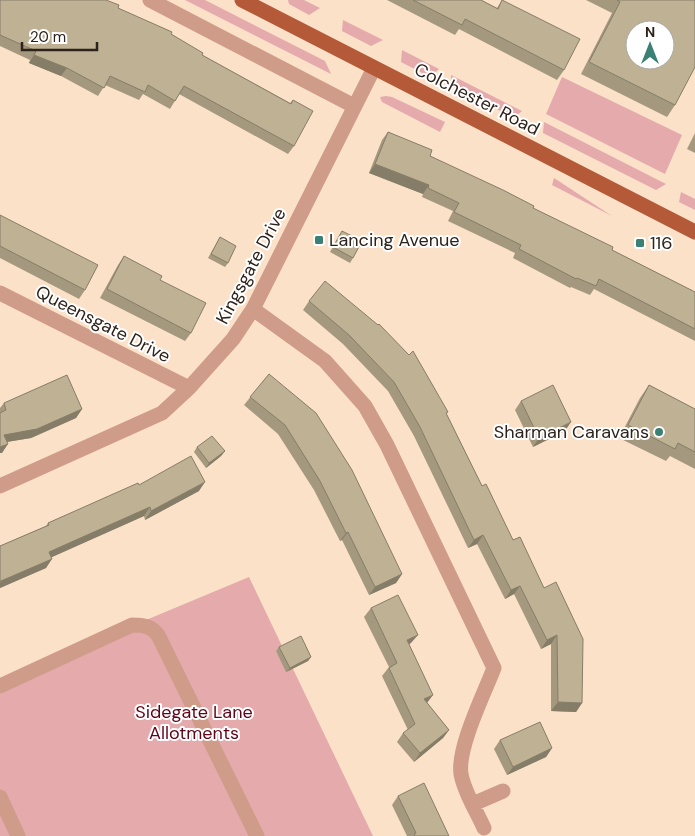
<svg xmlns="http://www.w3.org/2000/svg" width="695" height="836" font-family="'DM Sans',sans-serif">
	<rect width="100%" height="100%" fill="#fce1c9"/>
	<path fill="#e4aaac" d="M185 0H205L325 61 331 74Z
		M288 0H304L320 8 309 15 289 4Z
		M343 20 383 40 371 46 342 31Z
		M402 50 439 69 430 77 401 62Z
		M451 75 522 111 514 118 451 86Z
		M562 77 682 135 665 174 546 114Z
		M386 96 392 97 445 122 440 132 382 102 380 97Z
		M544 122 666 184 656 190 543 133Z
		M554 178 612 216 552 185Z
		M681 192 695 199V210L679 202Z
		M249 577 373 836H0V681Z"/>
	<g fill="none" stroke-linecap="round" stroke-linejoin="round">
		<path stroke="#d09c8a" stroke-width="15" d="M150 0 354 106
			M0 293 189 388
			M253 309 325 361 365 406 387 445 494 668C484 694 457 748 461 774 464 792 477 812 484 828
			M0 486 162 413 189 388 233 339 253 309 374 68
			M0 686 132 625C144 625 151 626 158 635L257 836
			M0 797 18 836
			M473 804 503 791"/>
		<path stroke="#b45a38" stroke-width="15" d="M242 0 695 232"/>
	</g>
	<path fill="#a4997f" d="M0 0 118 8 171 34 202 55 290 103 293 100 294 146 288 154 179 94 170 109 143 94 139 100 105 85 98 96 61 76 29 63 30 60 0 46Z
		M387 0H481L497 8 502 0 564 70 557 80 459 29 455 35Z
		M586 0H695L675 105 667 117 581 74 612 13Z
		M388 132 430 156 612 250 695 292V341L594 289 590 295 571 287 570 288 513 258 515 253 448 221 453 211 422 197 423 194 369 173 382 140Z
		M695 133V153L687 149Z
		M0 215 85 290 79 299 0 258Z
		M342 231 353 258 350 263 330 252Z
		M220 237 228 263 225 267 208 258Z
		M124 256 191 333 185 341 100 298 118 265Z
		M309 301 448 412 446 413 482 486 513 540 520 537 582 703 576 712 551 711V644L541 649 514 594 505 599 477 544 468 548 414 436 388 391 343 344 303 310Z
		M269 374 402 574 396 583 369 595 342 540 340 541 314 490 278 434 244 405Z
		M649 385 695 409V469L670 456 666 461 619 438 640 398Z
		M521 401 565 431 533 447 515 410Z
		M4 403 82 409 76 418 31 438 7 442 2 453H0V408Z
		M197 447 225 451 221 456 206 468 194 452Z
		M139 485 199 491 145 520 144 516 52 557 46 568 0 588V546L46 526 48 523Z
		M371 608 411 643 409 644 427 703 449 730 443 738 414 762 397 742 403 733 408 730 382 676 389 667 364 617Z
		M279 647 311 657 308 661 286 672 276 651Z
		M500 740 552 748 546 757 507 775 494 749Z
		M398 796 449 836H407L392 805Z"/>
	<path fill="#867d68" d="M34 55 67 68 61 76 29 63Z
		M375 164 429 185 423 194 369 173Z
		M82 409 76 418 31 438 0 443 4 435Z
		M571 422 565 431 533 447 539 438Z
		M8 444 2 453H0V447Z
		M225 451 221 456 206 468 209 463Z
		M205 482 199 491 145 520 151 511Z
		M150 507 144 516 43 561 49 552Z
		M348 532 342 540 340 541 346 533Z
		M483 535 477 544 468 548 474 540Z
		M52 559 46 568 0 588V583L1 581Z
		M402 574 396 583 369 595 375 587Z
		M520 586 514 594 505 599 511 590Z
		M418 635 411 643 401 648 407 640Z
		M557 635 551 644 541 649 547 640Z
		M311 657 308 661 286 672 290 668Z
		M433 695 427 703 424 699Z
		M558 702 582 703 576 712 551 711Z
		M449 730 443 738 414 762 420 753Z
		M552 748 546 757 507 775 513 767Z"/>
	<path fill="#bfb294" stroke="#867d68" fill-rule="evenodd" d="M0 0H106L119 5 118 8 172 32 171 34 203 53 202 55 291 104 293 100 313 111 294 146 184 86 175 101 148 85 145 92 110 76 104 88 67 68 34 55 36 51 0 35Z
		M413 0H481L498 9 502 0 580 39 564 70 465 19 462 25Z
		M617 0H695V67L675 105 589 62 620 2ZM635 30H665V60H635Z
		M388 132 432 150 430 156 503 190 534 206 533 208 613 247 612 250 695 292V329L599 279 596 286 577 278 576 279 519 249 521 245 454 212 459 203 428 188 429 185 375 164Z
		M0 215 98 265 85 290 0 246Z
		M342 231 362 241 353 258 333 247Z
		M220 237 236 246 228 263 211 254Z
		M124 256 162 276 160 280 206 303 191 333 107 289Z
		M325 281 378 325 379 324 409 355 413 351 448 412 446 413 482 486 486 484 513 540 520 537 544 588 556 582 583 639 582 703 558 702 557 635 547 640 520 586 511 590 483 535 474 540 420 427 394 382 349 335 309 301Z
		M269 374 316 413 352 470 402 574 375 587 348 532 346 533 320 481 285 425 250 397Z
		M67 375 82 409 37 429 4 435 8 444 0 447V413L6 410 4 403Z
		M553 385 571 422 539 438 521 401Z
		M649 385 695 409V452L678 443 675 449 628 425Z
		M212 436 225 451 209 463 197 447Z
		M191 456 205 482 151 511 150 507 49 552 52 559 1 581H0V546L49 525 48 523 138 483 139 485Z
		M398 595 418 635 407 640 433 695 424 699 449 730 420 753 403 733 415 724 389 668 397 663 371 608Z
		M301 636 311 657 290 668 279 647Z
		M540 722 552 748 513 767 500 740Z
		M424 783 449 836H415L414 834 416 833 398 796Z"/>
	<g fill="#3b8074" stroke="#fff" stroke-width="2">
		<rect x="314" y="235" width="10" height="10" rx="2.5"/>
		<rect x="635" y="238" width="10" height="10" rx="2.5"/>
		<circle cx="659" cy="432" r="5"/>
	</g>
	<g text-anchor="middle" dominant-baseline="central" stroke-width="4" stroke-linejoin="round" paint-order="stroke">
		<g font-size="18" fill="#2d231a" stroke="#fff">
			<text transform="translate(477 99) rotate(27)">Colchester Road</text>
			<text transform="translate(251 266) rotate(-62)">Kingsgate Drive</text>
			<text transform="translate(103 324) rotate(27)">Queensgate Drive</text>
		</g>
		<g font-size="18" fill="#2d231a" stroke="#fff" text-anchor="start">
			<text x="329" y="240">Lancing Avenue</text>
			<text x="650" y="243">116</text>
			<text x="649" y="432" text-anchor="end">Sharman Caravans</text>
		</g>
		<g font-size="18" fill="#5e0419" stroke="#fff">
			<text x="194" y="712">Sidegate Lane<tspan x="194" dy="21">Allotments</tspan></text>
		</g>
	</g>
	<g transform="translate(650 45)"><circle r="24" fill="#ffffff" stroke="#aba7a3"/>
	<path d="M0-4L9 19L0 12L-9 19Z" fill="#3b8074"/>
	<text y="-8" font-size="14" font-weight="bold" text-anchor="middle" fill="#2d231a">N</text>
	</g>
	<path d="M22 42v8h75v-8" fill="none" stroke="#2d231a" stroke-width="2.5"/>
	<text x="30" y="42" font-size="15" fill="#2d231a" stroke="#ffffff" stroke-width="4" paint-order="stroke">20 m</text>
</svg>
